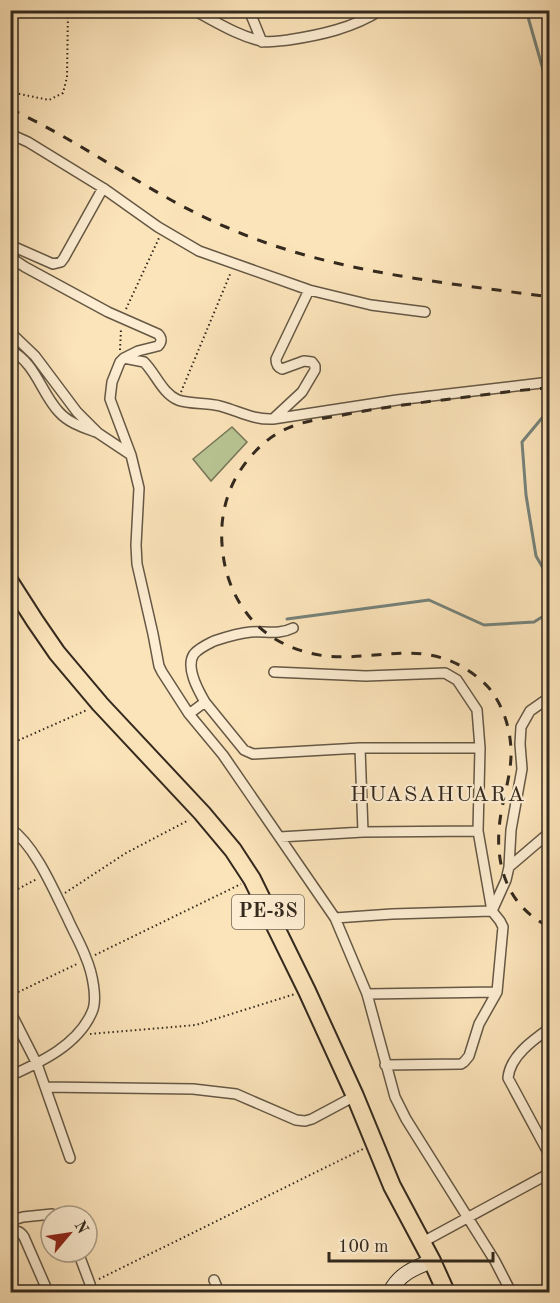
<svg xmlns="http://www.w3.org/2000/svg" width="560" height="1303" font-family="'Old Standard TT',serif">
	<rect width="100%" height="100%" fill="#fce4ba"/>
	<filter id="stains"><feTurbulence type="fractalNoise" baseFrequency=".00333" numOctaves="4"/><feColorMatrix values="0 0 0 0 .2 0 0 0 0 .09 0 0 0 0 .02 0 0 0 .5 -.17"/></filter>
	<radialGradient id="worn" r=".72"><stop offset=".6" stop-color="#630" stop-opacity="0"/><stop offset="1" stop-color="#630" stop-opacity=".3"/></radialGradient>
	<path fill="#b9c594" stroke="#767759" stroke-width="1.5" d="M232 427 247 442 211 481 193 459Z"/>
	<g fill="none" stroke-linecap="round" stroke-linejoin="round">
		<path stroke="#75827a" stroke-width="3" d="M526 10 542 66 550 99
			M550 413 542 418 522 442 526 495 536 556 550 580
			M287 619 429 600 484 625 534 622 550 612"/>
		<defs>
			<path id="street" d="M193 10C215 21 236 35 261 41 269 43 279 41 288 40 321 35 353 28 381 10
				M249 10 262 42
				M10 134 28 142 103 188 158 227 199 251 309 290 371 305 425 312
				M10 245 53 264 61 262 64 258 103 188
				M10 257 25 267 108 312 158 334C162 338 162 342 158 346L138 351 124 358
				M10 332 35 356 77 412 98 433 131 455
				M10 350C36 363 41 393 59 412 69 423 82 427 96 432
				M273 419 302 392 315 370V366L312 362 304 361 282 369C277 367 276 364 276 359L309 290
				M274 672 366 676 445 673 457 680 477 710 480 748 478 831 492 911 500 921 503 927 497 992 479 1024 469 1056 464 1062 461 1064 385 1065
				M205 702C198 690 185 667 194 654 199 648 208 644 214 641 226 637 238 633 251 632 266 631 279 635 293 628
				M189 714 205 702 244 750 253 754 360 748H480
				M360 748 363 832
				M10 828C36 847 53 889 67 917 73 931 81 944 86 958 92 972 98 999 92 1012 78 1045 41 1062 10 1076
				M280 837 363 832 478 831
				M509 867 511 830 522 769 520 744 521 727 530 711 550 697
				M492 911 506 880 509 867 550 832
				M335 918 392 914 492 911
				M367 994 497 992
				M10 1011 37 1064 70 1158
				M550 1028C533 1040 510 1056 508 1078L550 1156
				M45 1087 193 1089 236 1094 296 1120 305 1121 312 1119 355 1096
				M10 1221 23 1217 52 1214 56 1216
				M10 1233C17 1230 20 1231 24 1237L48 1292
				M421 1243 550 1173
				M78 1252 90 1284 92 1292
				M214 1280 219 1292
				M511 1292 495 1261 406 1119 395 1097 367 994 335 918 223 755 189 714 162 672 159 666 153 634 137 564 136 545 139 488 131 455 110 399 112 382 120 362 124 358 144 362C156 374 162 393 178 400 189 404 208 403 220 406 239 411 253 420 273 419L397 400 550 382"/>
			<path id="secondary" d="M390 1292C399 1274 414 1268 432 1261"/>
			<path id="highway" d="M10 582 35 621 57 653 100 704 202 813 233 850 252 879 307 991 355 1096 392 1186 432 1261 446 1292"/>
		</defs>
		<use href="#street" stroke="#655845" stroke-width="12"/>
		<use href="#secondary" stroke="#33291e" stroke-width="16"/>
		<use href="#highway" stroke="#33291e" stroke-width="20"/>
		<path stroke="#33291e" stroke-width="2" stroke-dasharray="1.5 3" stroke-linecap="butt" d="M10 92 49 100 63 93 67 77 68 10
			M126 309 159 238
			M120 350 121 329
			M181 392 231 272
			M10 744 87 710
			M10 893 37 879
			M65 893 126 853 189 820
			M95 955 241 884
			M10 996 79 963
			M90 1034 196 1025 295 994
			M99 1279 363 1149"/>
		<use href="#street" stroke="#fdedd2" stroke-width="9"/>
		<use href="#secondary" stroke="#fdedd2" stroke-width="14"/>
		<use href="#highway" stroke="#fce4ba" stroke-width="16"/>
		<path stroke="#33291e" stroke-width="3" stroke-dasharray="10 10" stroke-linecap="butt" d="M10 109C85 143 150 195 226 227 328 272 440 282 550 297
			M550 388C511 390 472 397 433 401 403 405 373 409 343 415 326 418 309 420 293 426 277 432 263 442 252 455 227 483 218 517 223 554 226 580 238 607 258 626 276 643 301 653 326 656 373 661 416 641 461 666 471 672 481 679 489 688 503 705 510 728 511 749 512 773 503 797 500 820 494 864 507 907 550 927"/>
	</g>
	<g text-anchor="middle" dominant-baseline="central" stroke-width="4.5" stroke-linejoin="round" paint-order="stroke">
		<rect fill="#fdedd2" stroke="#706454" stroke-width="1.5" x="232" y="895" width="72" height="34" rx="4.5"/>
		<g font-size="20" font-weight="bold" fill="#33291e">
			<text x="268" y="912">PE-3S</text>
		</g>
		<g font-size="22" letter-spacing="1.5" fill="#33291e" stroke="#fdedd2">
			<text x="438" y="795">HUASAHUARA</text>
		</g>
	</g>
	<rect width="560" height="1303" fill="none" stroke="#fce4ba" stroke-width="36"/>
	<rect x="12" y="12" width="536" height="1279" fill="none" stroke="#33291e" stroke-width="3"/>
	<rect x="18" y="18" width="524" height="1267" fill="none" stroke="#33291e" stroke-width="1.5"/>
	<g transform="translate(69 1234) rotate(61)"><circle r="28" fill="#fdedd2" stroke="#ac9f8a" stroke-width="1.5"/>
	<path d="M0-4.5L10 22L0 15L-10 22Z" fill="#8f2418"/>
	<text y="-9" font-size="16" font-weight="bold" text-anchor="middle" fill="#33291e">N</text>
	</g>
	<path d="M329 1252v9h164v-9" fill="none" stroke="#33291e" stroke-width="3"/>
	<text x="338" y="1252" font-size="18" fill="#33291e" stroke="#fdedd2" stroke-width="4.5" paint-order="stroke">100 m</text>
	<rect width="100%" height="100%" filter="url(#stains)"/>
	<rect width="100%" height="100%" fill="url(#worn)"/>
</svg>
